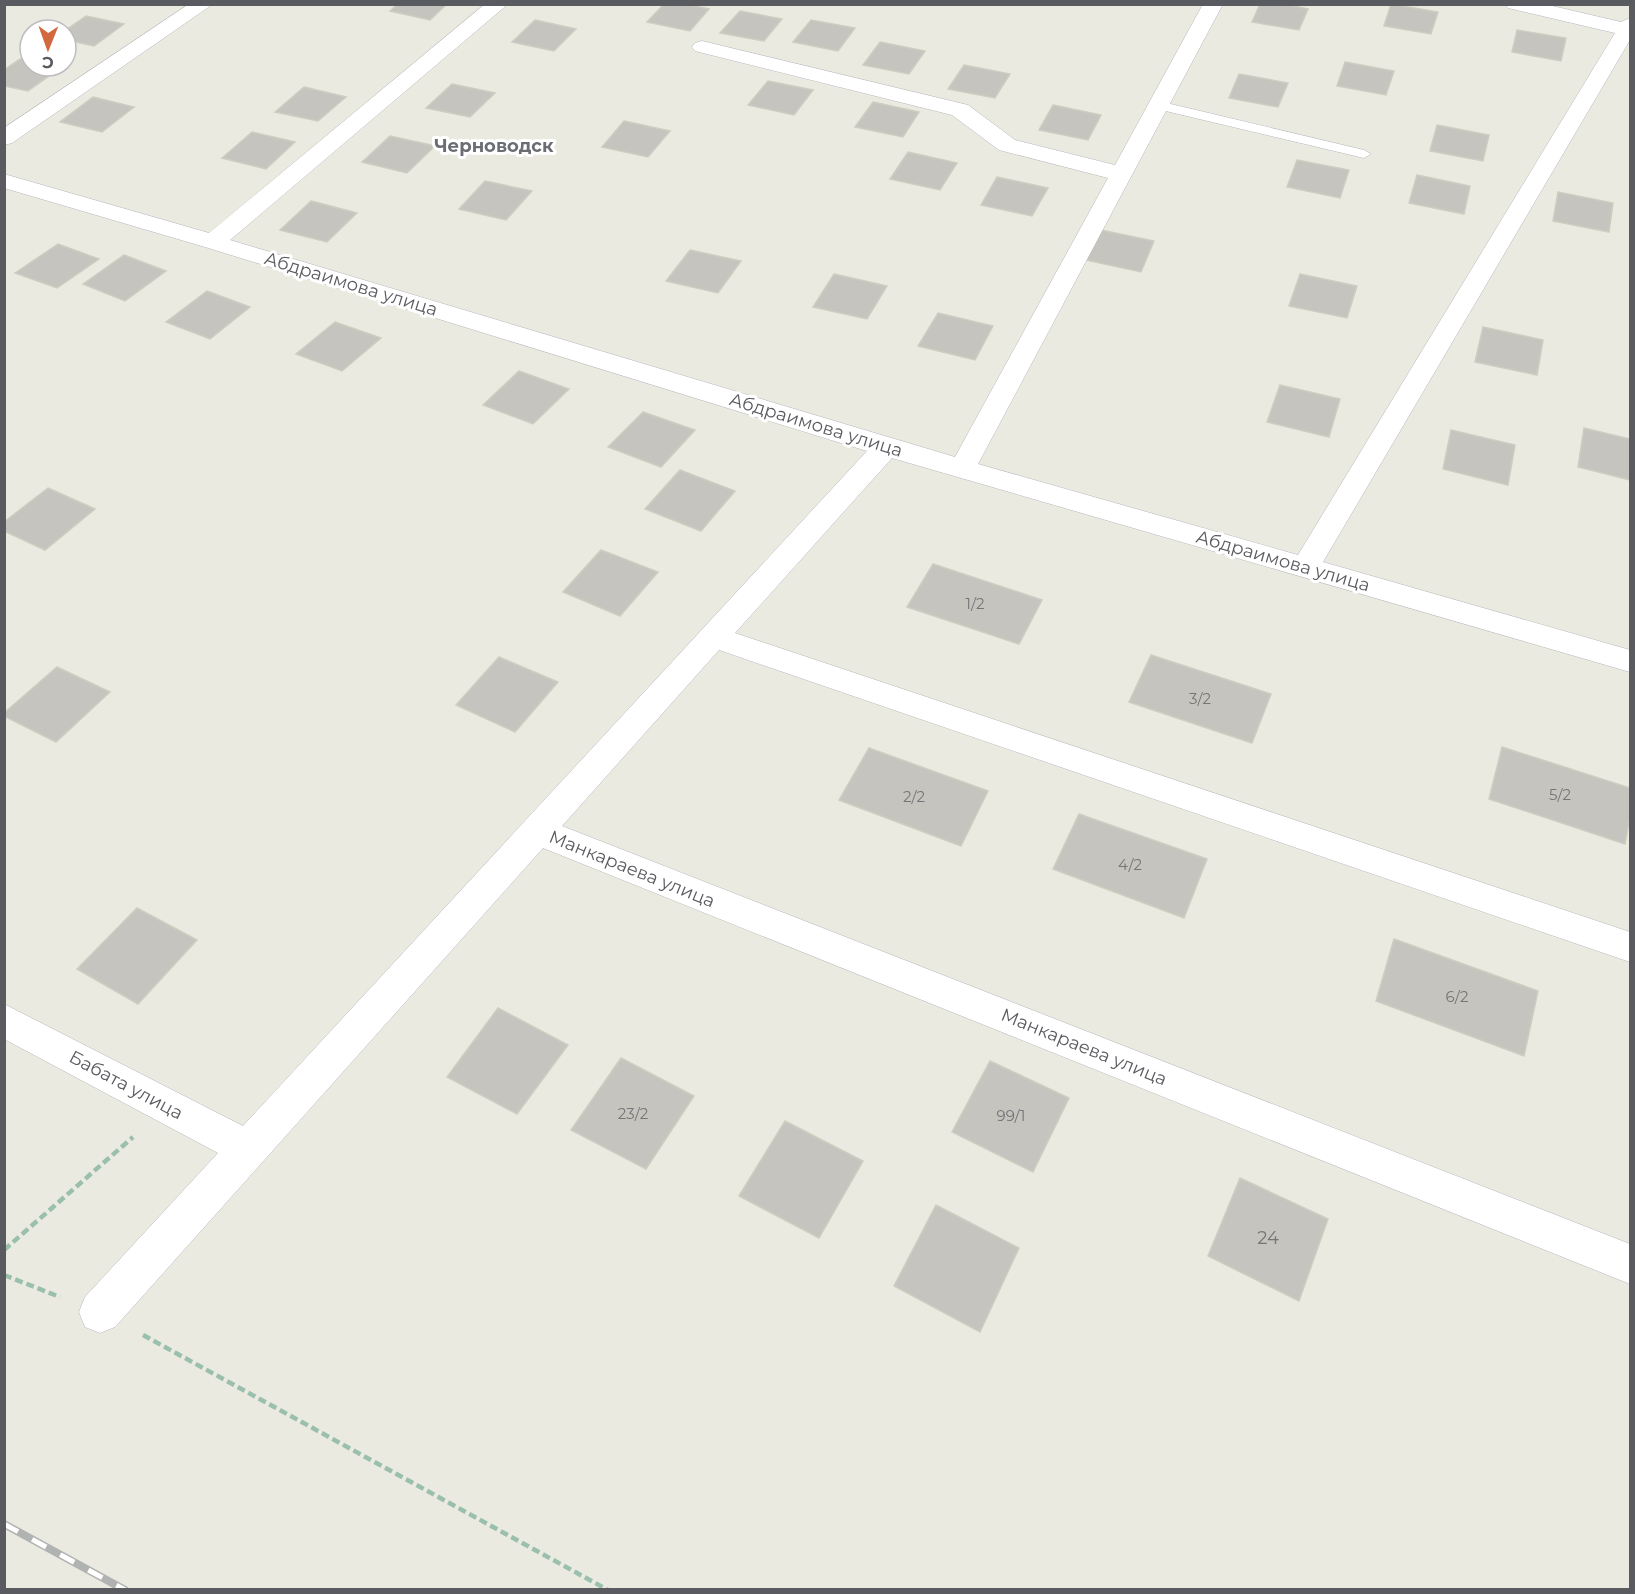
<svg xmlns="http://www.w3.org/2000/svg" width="1635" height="1594" font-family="Montserrat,sans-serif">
	<rect width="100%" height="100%" fill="#eaeae1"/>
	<path fill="#c6c4be" stroke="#cecdc0" stroke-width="1.5" d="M398 4H447L430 20 390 11Z
		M664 4H686L709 9 690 31 647 22Z
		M1260 4H1285L1308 9 1299 30 1252 22Z
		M1391 4 1438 12 1431 34 1384 26Z
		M740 11 782 19 764 41 720 33Z
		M86 16 124 24 94 46 66 40V30Z
		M535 20 576 29 554 51 512 42Z
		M811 20 855 28 838 51 793 42Z
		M1517 30 1566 38 1561 61 1512 52Z
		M880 42 925 51 909 74 863 65Z
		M20 59 30 61V66L60 68 28 91 4 86V70Z
		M1345 62 1394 71 1386 95 1337 86Z
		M964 65 1010 74 995 98 948 89Z
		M1239 74 1288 83 1278 107 1229 98Z
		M768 81 813 90 794 115 748 105Z
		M452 84 495 93 470 117 426 108Z
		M304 87 346 97 318 121 275 112Z
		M93 97 134 107 102 132 60 122Z
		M873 102 919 112 903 137 855 127Z
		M1053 105 1101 115 1088 140 1039 130Z
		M624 121 670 131 648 157 602 147Z
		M1437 125 1489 135 1483 161 1430 151Z
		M252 132 295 142 266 169 222 158Z
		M390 136 435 146 407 173 362 162Z
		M908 152 957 163 940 190 890 179Z
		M1297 160 1349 170 1340 198 1287 187Z
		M1417 175 1470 186 1464 214 1409 203Z
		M997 177 1048 188 1032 216 981 205Z
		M485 181 532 191 506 220 459 209Z
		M1558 192 1613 203 1609 232 1553 221Z
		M311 201 357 213 327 242 280 230Z
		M1101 230 1154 241 1141 272 1086 260Z
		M58 244 99 259 57 288 15 273Z
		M690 250 741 261 718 293 666 281Z
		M124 255 166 271 125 301 83 284Z
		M834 274 887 286 867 319 813 307Z
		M1300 274 1357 286 1347 318 1289 306Z
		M207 291 250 307 210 339 166 322Z
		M938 313 993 326 975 360 918 346Z
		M335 322 381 338 342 371 296 354Z
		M1483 327 1543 340 1537 375 1475 362Z
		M519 371 569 389 533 424 483 405Z
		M1280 385 1340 399 1329 437 1267 422Z
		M643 412 695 430 661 467 608 447Z
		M1584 428 1630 439V480L1578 467Z
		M1451 430 1515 445 1508 485 1443 469Z
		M680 470 735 491 701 531 645 509Z
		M48 488 95 509 45 550 4 531V522Z
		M601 550 658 572 620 616 563 592Z
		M933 564 1042 600 1019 644 907 607Z
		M1151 655 1271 694 1252 743 1129 702Z
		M499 657 558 682 515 732 456 705Z
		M57 667 110 692 56 742 4 716V713Z
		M1502 747 1630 788V817L1625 844 1489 799Z
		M869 748 988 791 961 846 839 800Z
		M1079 814 1207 859 1184 918 1053 869Z
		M137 908 197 940 138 1004 77 969Z
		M1394 939 1538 991 1524 1056 1376 1001Z
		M498 1008 568 1045 517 1114 447 1077Z
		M621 1058 694 1096 646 1169 571 1130Z
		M990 1061 1069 1098 1033 1172 952 1132Z
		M785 1121 863 1161 819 1238 739 1196Z
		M1240 1178 1328 1219 1299 1301 1208 1256Z
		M936 1205 1019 1248 980 1332 894 1286Z"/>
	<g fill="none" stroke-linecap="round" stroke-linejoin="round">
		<defs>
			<path id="lane" d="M1158 101 1364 150 1371 154 1364 158 1153 108 1152 105Z"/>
			<path id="street" d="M189 4H213L12 143 4 145V128Z
				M485 4H508L230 240 955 457 1108 178 999 150 952 115 695 51 692 47 695 43 702 41 968 105 1015 140 1115 165 1203 4H1223L978 464 1298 555 1615 33 1508 8 1505 4H1544L1621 22 1630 18V40L1323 562 1630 650V672L892 458 735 633 1630 932V962L719 650 562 826 1630 1244V1284L543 848 115 1327 100 1333 85 1327 79 1312 85 1297 218 1153 4 1039V1004L243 1126 867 451 205 247 4 188V174L209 233Z"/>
		</defs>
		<use href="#lane" stroke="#b6b7bc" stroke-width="1"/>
		<use href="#street" stroke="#b6b7bc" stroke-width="1"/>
		<path stroke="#9abfac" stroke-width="4.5" stroke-dasharray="8 4" stroke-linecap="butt" d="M4 1250 133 1137
			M4 1275 60 1297
			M143 1335 608 1590"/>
		<use href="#lane" fill="#fff" fill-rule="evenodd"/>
		<use href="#street" fill="#fff" fill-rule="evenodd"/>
		<defs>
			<path id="rail" d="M4 1524 125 1590"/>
		</defs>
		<use href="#rail" stroke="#b1b2b2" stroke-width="8"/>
		<use href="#rail" stroke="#fff" stroke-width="5" stroke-dasharray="16" stroke-linecap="butt"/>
	</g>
	<g text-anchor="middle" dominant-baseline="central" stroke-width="6" stroke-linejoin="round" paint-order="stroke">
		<g font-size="15" fill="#757578">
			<text x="975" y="603">1/2</text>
			<text x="1200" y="698">3/2</text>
			<text x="1560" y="794">5/2</text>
			<text x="914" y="796">2/2</text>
			<text x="1130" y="864">4/2</text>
			<text x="1457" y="996">6/2</text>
			<text x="633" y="1113">23/2</text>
			<text x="1011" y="1115">99/1</text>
		</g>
		<g font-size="18" font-weight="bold" fill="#6b6d72" stroke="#fff">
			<text x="494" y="146">Черноводск</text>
		</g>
		<g font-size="18" fill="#5a5b60" stroke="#fff">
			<text transform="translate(351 284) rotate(17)">Абдраимова улица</text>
			<text transform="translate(816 425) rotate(17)">Абдраимова улица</text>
			<text transform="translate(1283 561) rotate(16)">Абдраимова улица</text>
			<text transform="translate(632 869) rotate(22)">Манкараева улица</text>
			<text transform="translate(1084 1047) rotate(22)">Манкараева улица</text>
			<text transform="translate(126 1085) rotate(28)">Бабата улица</text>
		</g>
		<g font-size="18" fill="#757578">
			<text x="1268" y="1238">24</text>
		</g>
	</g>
	<rect width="1635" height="1594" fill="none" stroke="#5a5b60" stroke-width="12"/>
	<g transform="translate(48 48) rotate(181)"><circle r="28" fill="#ffffff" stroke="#bdbdbf" stroke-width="1.5"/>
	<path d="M0-4.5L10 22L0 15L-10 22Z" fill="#d26840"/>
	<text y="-9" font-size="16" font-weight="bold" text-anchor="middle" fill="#5a5b60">С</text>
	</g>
</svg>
